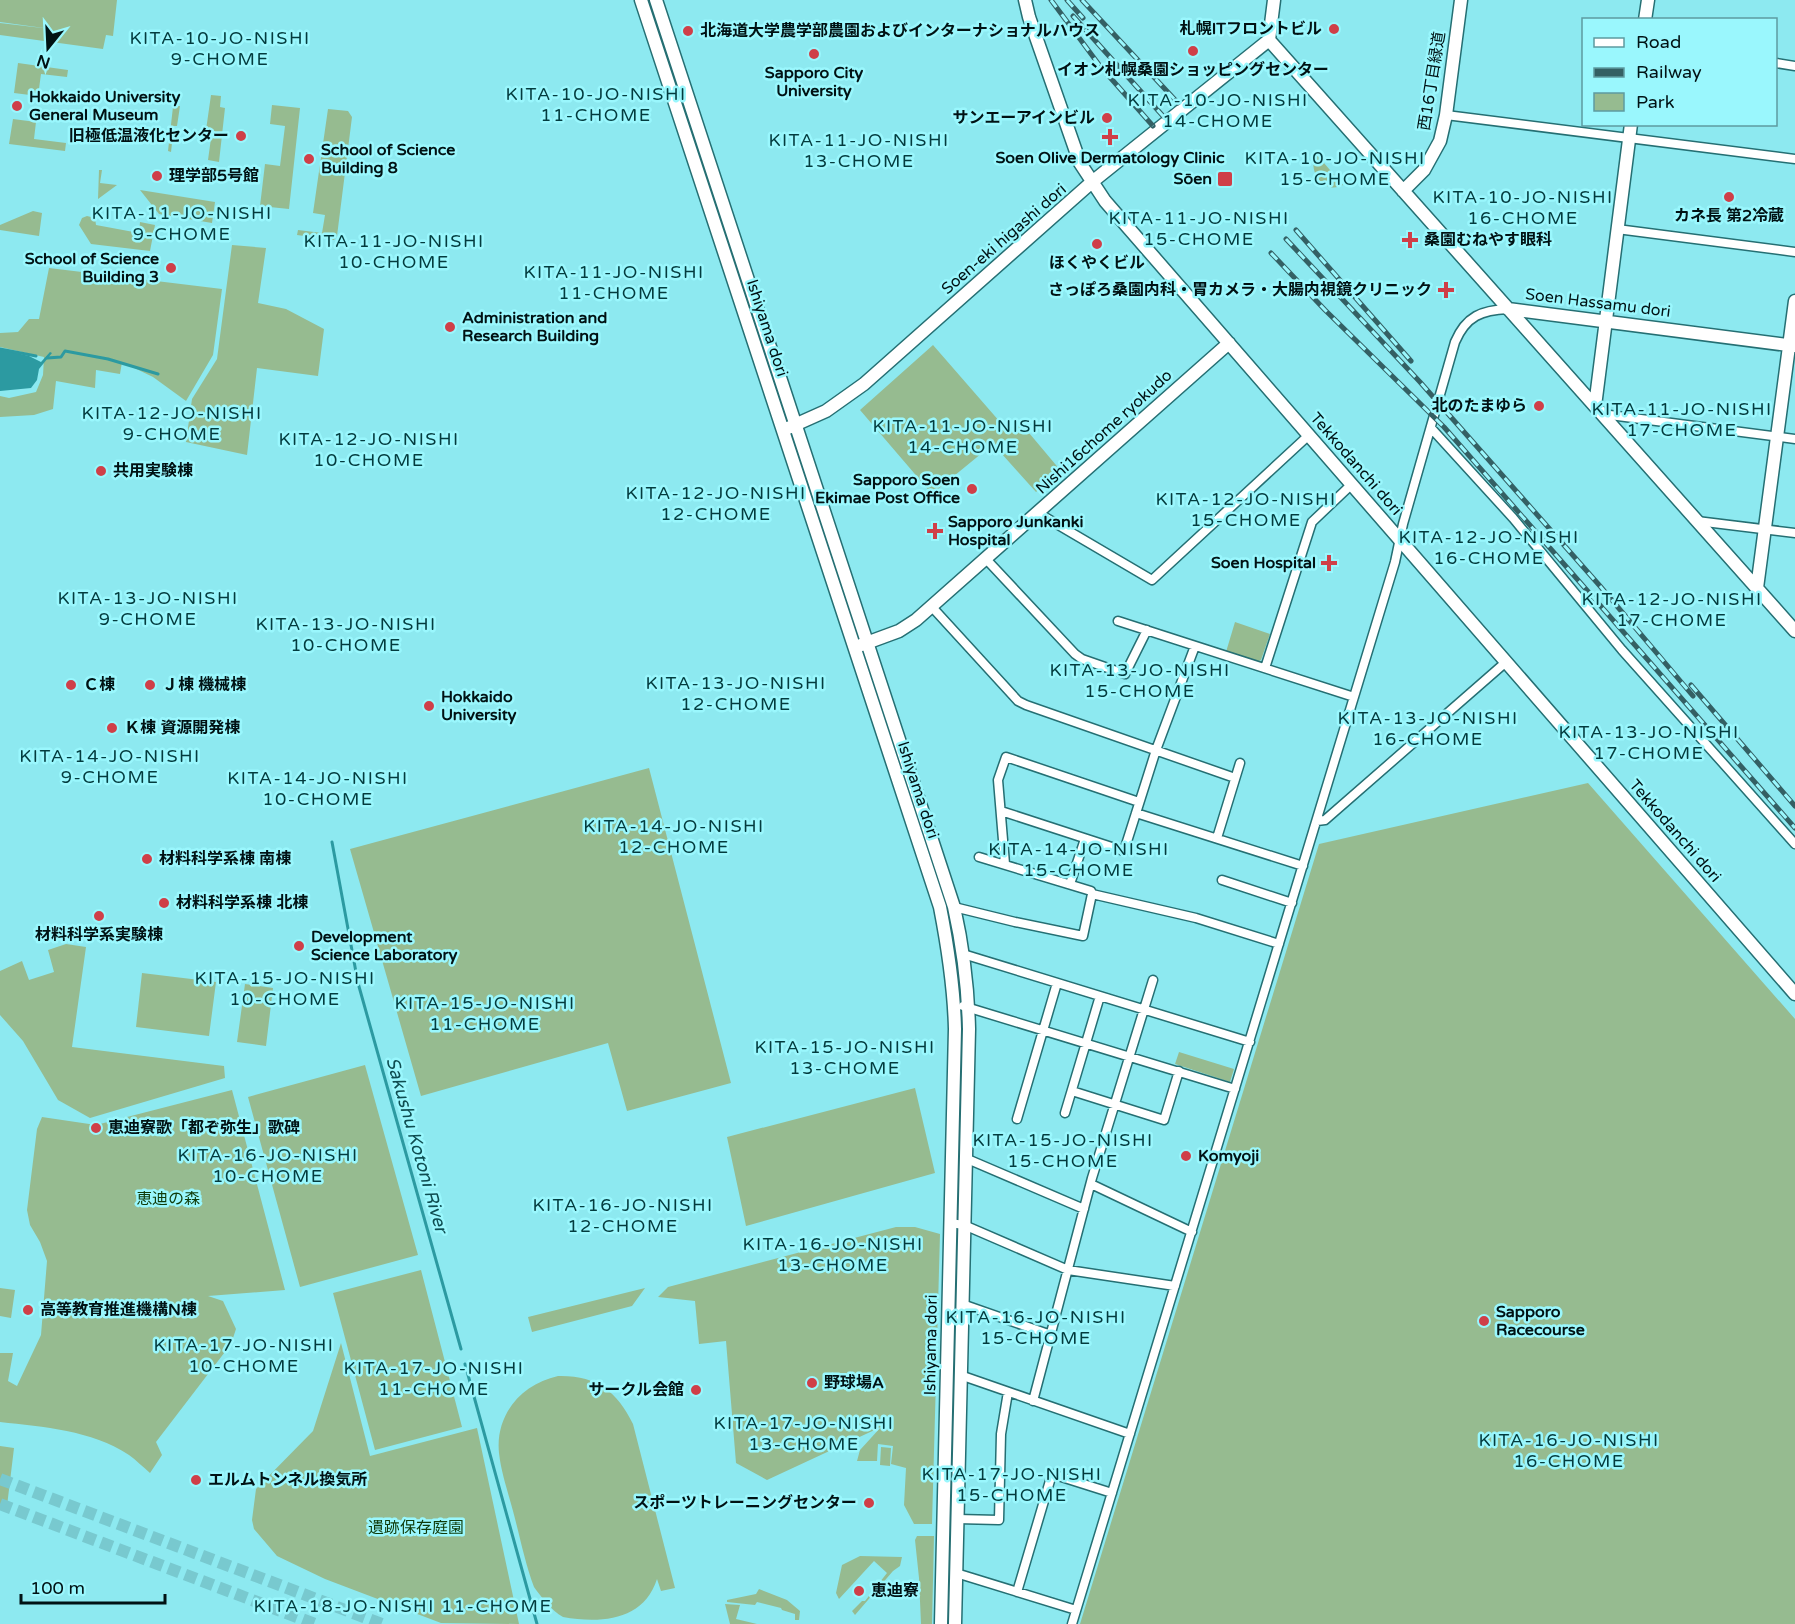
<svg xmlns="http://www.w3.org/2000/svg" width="1795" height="1624" font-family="'Varela Round','Noto Sans JP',sans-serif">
	<rect width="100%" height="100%" fill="#8de9f0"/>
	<path fill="#96bb90" d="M0 0H117L113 36 106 35 103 49 0 35V23L51 29 0 22Z
		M18 63 68 70 67 77 41 74 38 96 14 93Z
		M211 95 221 96 220 107 225 108 219 162 208 160 212 131 206 130Z
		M174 98H177L176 106H180L177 126H174L171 152 168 151Z
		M272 105 300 108 289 209 260 206 265 164 280 166 285 126 270 124Z
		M328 109 348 111 352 117 337 236 334 240 297 235 298 230 322 233 325 215 313 213Z
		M13 119 36 122 34 139 66 143 65 151 9 144Z
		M1315 155H1317L1343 185C1324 195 1308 172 1315 155Z
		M99 170H102L100 183 117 185 98 199Z
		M140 190 215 202 212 223 159 214Z
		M33 211 42 213 39 236 0 230V225Z
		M87 216 95 218 96 225 139 233 140 222 155 225 150 251 91 244 79 225 82 218Z
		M232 245 266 248 258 303 286 309 324 329 318 376 257 368 247 455 186 442 192 399 217 359Z
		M49 268 222 289 213 355 186 401 153 377 122 362 120 374 96 370 95 388 56 381 53 409 34 415 0 417V396L9 398 36 392 43 375 44 357 0 347V333L18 332 29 319H39Z
		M933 345 1007 430 1019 421 1061 471 1036 492 993 444 932 494 860 410Z
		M1235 622 1270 634 1261 660 1259 661 1226 652Z
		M649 768 731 1083 627 1111 608 1043 421 1096 350 849Z
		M1588 783 1795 1019V1624H1080L1319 844Z
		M66 944 86 947 72 1047 224 1066 225 1078 90 1118 58 1100 23 1041 0 1015V971L22 961 29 980 54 972 48 950Z
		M142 973 216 982 209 1036 136 1027Z
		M245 984 273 988 266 1046 237 1042Z
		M1179 1052 1234 1069 1230 1082 1175 1064Z
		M365 1065 418 1255 300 1287 248 1097Z
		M915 1088 935 1173 746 1226 727 1137Z
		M232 1090 285 1290 208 1296 223 1301 236 1329 231 1344 156 1442 162 1455 150 1473C143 1467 136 1460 129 1455 91 1430 44 1427 0 1422V1353H13L8 1381 17 1386 41 1335 47 1261 40 1242 30 1225 27 1210 37 1129 42 1117 96 1125Z
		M896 1227H915L940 1234 932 1524H914L904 1505 906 1468 891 1464 893 1446 878 1444 877 1461H857L860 1450 881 1427 767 1480 736 1463 726 1341 699 1344 695 1301 658 1297 668 1287Z
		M421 1270 462 1427 375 1450 333 1293Z
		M0 1288 15 1290 11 1318 0 1316Z
		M645 1288 632 1306 532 1332 528 1317Z
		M341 1343 370 1456 477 1428 519 1624 441 1623 325 1579 277 1556 254 1529 252 1520 256 1489 313 1431Z
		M558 1376C596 1375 617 1391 633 1424L675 1588 661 1591 657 1579C644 1620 602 1624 563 1617 551 1610 542 1598 534 1587 525 1563 520 1537 513 1511 508 1492 501 1472 499 1453 495 1414 522 1384 558 1376Z
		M0 1446 14 1448 7 1506 0 1505Z
		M881 1447 891 1448 890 1466 880 1465Z
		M917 1536H934L932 1624H921L919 1578 915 1540Z
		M860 1556 902 1557 900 1566 893 1571 855 1615 852 1611 862 1601H865L887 1573 874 1561 839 1599 836 1593 842 1565Z
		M759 1589 787 1600 800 1611 799 1620H795V1614L782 1610 781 1608 757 1602 755 1605 727 1602V1600L756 1594Z
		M725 1604 740 1605 736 1619 757 1624H730Z"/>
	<path fill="#2c9aa1" d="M0 349 29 356 41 362 50 352 52 353 39 369 37 380 31 388 0 391Z"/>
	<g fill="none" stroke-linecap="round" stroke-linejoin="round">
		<path stroke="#2c9aa1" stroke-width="3" d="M0 349 36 356
			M47 358 61 357 65 351 108 359 158 374
			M332 842 358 983 461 1349
			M465 1364 537 1624"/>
		<path stroke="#78c9cf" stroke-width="12" stroke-dasharray="12 6" stroke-linecap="butt" d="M0 1479 382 1624
			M0 1504 315 1624"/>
		<defs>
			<path id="street" d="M1776 63 1795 66
				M1446 115 1795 159
				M1617 229 1795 252
				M1602 414 1795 439
				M1431 428 1513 518 1622 650 1795 844
				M1038 513 1152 580 1309 435
				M1697 521 1795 533
				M986 559 1075 654 1082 659 1125 674 1147 630
				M932 607 1018 701 1026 705 1235 778
				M1118 621 1354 697
				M1265 668 1312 522 1352 484
				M1001 811 1124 851 1156 750 1195 646
				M1136 813 1303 866
				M1317 821 1325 820 1506 662
				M1217 838 1240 763
				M979 857 1091 891 1092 894 1196 918 1279 944
				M1005 864 998 780 1006 757 1139 802
				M1222 880 1292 903
				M1070 884 1085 839
				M954 907 1015 922 1083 936 1092 894
				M963 954 1250 1042
				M963 1006 1235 1089
				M1072 1091 1164 1120 1179 1071
				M1065 1113 1100 996
				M1017 1119 1057 983
				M965 1158 1084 1209
				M1091 1184 1192 1232
				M950 1223 964 1225 1068 1270 1175 1286
				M962 1304 1051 1335
				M960 1375 1130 1434
				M1033 1401 1092 1178 1153 980
				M957 1519 999 1520 1001 1434 1008 1392
				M956 1573 1076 1610
				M1017 1592 1052 1474 1112 1493
				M1072 1624 1395 562 1403 524 1455 342C1466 316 1482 310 1508 309"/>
			<path id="secondary" d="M641 0 940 907C948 948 954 987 955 1029L941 1624
				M656 0 954 907C963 947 968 987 969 1029L955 1624
				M1025 0 1029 17 1080 163 1105 201 1795 994
				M1274 0 1269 40 1795 631
				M1645 20 1648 0
				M1403 191 1424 170 1440 141 1446 115 1461 0
				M1508 309 1795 346
				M1595 406 1631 124
				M788 428 826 411 864 384 1092 182 1269 40
				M1757 588 1795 301
				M861 645 899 631 916 620 1229 343"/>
		</defs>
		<use href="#street" stroke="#256f73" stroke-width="11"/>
		<use href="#secondary" stroke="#256f73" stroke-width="15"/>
		<use href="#street" stroke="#fff" stroke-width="8"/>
		<use href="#secondary" stroke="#fff" stroke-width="12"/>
		<defs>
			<path id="rail" d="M1051 0 1100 66 1153 126
				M1067 0 1083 18
				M1082 0 1178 103
				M1073 16 1163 116
				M1296 230 1411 361
				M1286 239 1420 382 1600 586 1693 696
				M1271 253 1325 310 1444 427 1795 828
				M1691 685 1795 806"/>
		</defs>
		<use href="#rail" stroke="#346064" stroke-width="5"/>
		<use href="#rail" stroke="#9af7fd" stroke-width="3" stroke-dasharray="9" stroke-linecap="butt"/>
	</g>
	<g fill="#cf3f48" stroke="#9af7fd" stroke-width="2">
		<circle cx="1334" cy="29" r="6"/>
		<circle cx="688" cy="31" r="6"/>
		<circle cx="1193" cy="51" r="6"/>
		<circle cx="814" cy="54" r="6"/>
		<circle cx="17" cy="106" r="6"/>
		<circle cx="1107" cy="118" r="6"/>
		<circle cx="241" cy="136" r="6"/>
		<path d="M1107 128h6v6h6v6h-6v6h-6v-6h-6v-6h6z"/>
		<circle cx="309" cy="159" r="6"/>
		<circle cx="157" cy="176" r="6"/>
		<rect x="1217" y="171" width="16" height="16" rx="3"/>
		<circle cx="1729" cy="197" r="6"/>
		<path d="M1407 231h6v6h6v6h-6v6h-6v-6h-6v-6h6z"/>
		<circle cx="1097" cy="244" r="6"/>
		<circle cx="171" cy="268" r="6"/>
		<path d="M1443 281h6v6h6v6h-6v6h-6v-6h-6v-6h6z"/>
		<circle cx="450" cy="327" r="6"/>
		<circle cx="1539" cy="406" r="6"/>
		<circle cx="101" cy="471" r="6"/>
		<circle cx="972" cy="489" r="6"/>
		<path d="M932 522h6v6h6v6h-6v6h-6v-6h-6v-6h6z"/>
		<path d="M1326 554h6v6h6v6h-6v6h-6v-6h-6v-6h6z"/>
		<circle cx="71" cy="685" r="6"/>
		<circle cx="150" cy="685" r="6"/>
		<circle cx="429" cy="706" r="6"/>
		<circle cx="112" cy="728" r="6"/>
		<circle cx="147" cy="859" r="6"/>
		<circle cx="164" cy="903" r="6"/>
		<circle cx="99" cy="916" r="6"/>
		<circle cx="299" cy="946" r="6"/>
		<circle cx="96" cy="1128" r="6"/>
		<circle cx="1186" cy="1156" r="6"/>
		<circle cx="28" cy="1310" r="6"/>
		<circle cx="1484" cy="1321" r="6"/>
		<circle cx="812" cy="1383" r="6"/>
		<circle cx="696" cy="1390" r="6"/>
		<circle cx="196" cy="1480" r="6"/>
		<circle cx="869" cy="1503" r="6"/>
		<circle cx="859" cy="1591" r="6"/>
	</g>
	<g text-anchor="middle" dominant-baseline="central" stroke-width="5" stroke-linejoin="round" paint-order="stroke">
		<g font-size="16" font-weight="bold" fill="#011214" stroke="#9af7fd" text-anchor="start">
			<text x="1322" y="29" text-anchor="end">札幌ITフロントビル</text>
			<text x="700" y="31">北海道大学農学部農園およびインターナショナルハウス</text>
			<text x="1193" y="70" text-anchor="middle">イオン札幌桑園ショッピングセンター</text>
			<text x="814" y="73" text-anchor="middle">Sapporo City<tspan x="814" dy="18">University</tspan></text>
			<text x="29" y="97">Hokkaido University<tspan x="29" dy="18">General Museum</tspan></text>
			<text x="1095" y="118" text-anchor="end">サンエーアインビル</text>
			<text x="229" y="136" text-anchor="end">旧極低温液化センター</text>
			<text x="321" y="150">School of Science<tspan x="321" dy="18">Building 8</tspan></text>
			<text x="1110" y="158" text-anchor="middle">Soen Olive Dermatology Clinic</text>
			<text x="169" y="176">理学部5号館</text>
			<text x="1212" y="179" text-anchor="end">Sōen</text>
			<text x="1729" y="216" text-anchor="middle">カネ長 第2冷蔵</text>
			<text x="1424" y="240">桑園むねやす眼科</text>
			<text x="159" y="259" text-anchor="end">School of Science<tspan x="159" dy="18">Building 3</tspan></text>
			<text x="1097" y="263" text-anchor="middle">ほくやくビル</text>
			<text x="1432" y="290" text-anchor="end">さっぽろ桑園内科・胃カメラ・大腸内視鏡クリニック</text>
			<text x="462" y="318">Administration and<tspan x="462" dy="18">Research Building</tspan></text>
			<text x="1527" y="406" text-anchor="end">北のたまゆら</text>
			<text x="113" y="471">共用実験棟</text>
			<text x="960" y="480" text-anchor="end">Sapporo Soen<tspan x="960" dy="18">Ekimae Post Office</tspan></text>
			<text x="948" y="522">Sapporo Junkanki<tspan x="948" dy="18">Hospital</tspan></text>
			<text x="1316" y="563" text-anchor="end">Soen Hospital</text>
			<text x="83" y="685">Ｃ棟</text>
			<text x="162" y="685">Ｊ棟 機械棟</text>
			<text x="441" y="697">Hokkaido<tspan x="441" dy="18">University</tspan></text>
			<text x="124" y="728">Ｋ棟 資源開発棟</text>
			<text x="159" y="859">材料科学系棟 南棟</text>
			<text x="176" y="903">材料科学系棟 北棟</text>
			<text x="99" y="935" text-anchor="middle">材料科学系実験棟</text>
			<text x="311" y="937">Development<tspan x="311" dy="18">Science Laboratory</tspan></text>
			<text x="108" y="1128">恵迪寮歌「都ぞ弥生」歌碑</text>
			<text x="1198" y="1156">Komyoji</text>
			<text x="40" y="1310">高等教育推進機構N棟</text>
			<text x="1496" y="1312">Sapporo<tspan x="1496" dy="18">Racecourse</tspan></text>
			<text x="824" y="1383">野球場A</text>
			<text x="684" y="1390" text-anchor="end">サークル会館</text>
			<text x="208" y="1480">エルムトンネル換気所</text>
			<text x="857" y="1503" text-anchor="end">スポーツトレーニングセンター</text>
			<text x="871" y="1591">恵迪寮</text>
		</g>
		<g font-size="16" fill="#011214" stroke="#9af7fd">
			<text transform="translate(1432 81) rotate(-81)">西16丁目緑道</text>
			<text transform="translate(1004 239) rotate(-41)">Soen-eki higashi dori</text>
			<text transform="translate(1598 303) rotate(7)">Soen Hassamu dori</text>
			<text transform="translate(767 328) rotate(72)">Ishiyama dori</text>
			<text transform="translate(1104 432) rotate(-42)">Nishi16chome ryokudo</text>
			<text transform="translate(1356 464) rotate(49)">Tekkodanchi dori</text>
			<text transform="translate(918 790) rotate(72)">Ishiyama dori</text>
			<text transform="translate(1675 831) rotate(49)">Tekkodanchi dori</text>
			<text transform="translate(931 1345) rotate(-89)">Ishiyama dori</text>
		</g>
		<g font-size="16" fill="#0f3a09" stroke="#9af7fd">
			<text x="168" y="1199">恵迪の森</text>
			<text x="416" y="1528">遺跡保存庭園</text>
		</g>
		<g font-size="18" letter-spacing="1.5" fill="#033b3e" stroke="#9af7fd">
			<text x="220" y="38">KITA-10-JO-NISHI<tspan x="220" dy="21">9-CHOME</tspan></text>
			<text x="596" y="94">KITA-10-JO-NISHI<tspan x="596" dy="21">11-CHOME</tspan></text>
			<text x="1218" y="100">KITA-10-JO-NISHI<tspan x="1218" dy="21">14-CHOME</tspan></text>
			<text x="859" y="140">KITA-11-JO-NISHI<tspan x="859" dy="21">13-CHOME</tspan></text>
			<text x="1335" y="158">KITA-10-JO-NISHI<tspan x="1335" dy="21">15-CHOME</tspan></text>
			<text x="1523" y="197">KITA-10-JO-NISHI<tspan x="1523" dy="21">16-CHOME</tspan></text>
			<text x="182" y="213">KITA-11-JO-NISHI<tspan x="182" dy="21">9-CHOME</tspan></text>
			<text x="1199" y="218">KITA-11-JO-NISHI<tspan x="1199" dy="21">15-CHOME</tspan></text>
			<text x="394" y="241">KITA-11-JO-NISHI<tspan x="394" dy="21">10-CHOME</tspan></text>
			<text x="614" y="272">KITA-11-JO-NISHI<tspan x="614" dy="21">11-CHOME</tspan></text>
			<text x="1682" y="409">KITA-11-JO-NISHI<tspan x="1682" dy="21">17-CHOME</tspan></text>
			<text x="172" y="413">KITA-12-JO-NISHI<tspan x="172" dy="21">9-CHOME</tspan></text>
			<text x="963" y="426">KITA-11-JO-NISHI<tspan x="963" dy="21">14-CHOME</tspan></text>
			<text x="369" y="439">KITA-12-JO-NISHI<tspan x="369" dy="21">10-CHOME</tspan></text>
			<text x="716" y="493">KITA-12-JO-NISHI<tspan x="716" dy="21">12-CHOME</tspan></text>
			<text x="1246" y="499">KITA-12-JO-NISHI<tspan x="1246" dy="21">15-CHOME</tspan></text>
			<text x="1489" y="537">KITA-12-JO-NISHI<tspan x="1489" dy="21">16-CHOME</tspan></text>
			<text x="148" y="598">KITA-13-JO-NISHI<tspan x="148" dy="21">9-CHOME</tspan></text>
			<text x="1672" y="599">KITA-12-JO-NISHI<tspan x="1672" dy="21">17-CHOME</tspan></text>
			<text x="346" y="624">KITA-13-JO-NISHI<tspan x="346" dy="21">10-CHOME</tspan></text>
			<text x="1140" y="670">KITA-13-JO-NISHI<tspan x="1140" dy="21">15-CHOME</tspan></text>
			<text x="736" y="683">KITA-13-JO-NISHI<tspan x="736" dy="21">12-CHOME</tspan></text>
			<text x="1428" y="718">KITA-13-JO-NISHI<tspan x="1428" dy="21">16-CHOME</tspan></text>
			<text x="1649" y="732">KITA-13-JO-NISHI<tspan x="1649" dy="21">17-CHOME</tspan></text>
			<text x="110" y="756">KITA-14-JO-NISHI<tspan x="110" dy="21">9-CHOME</tspan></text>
			<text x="318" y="778">KITA-14-JO-NISHI<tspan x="318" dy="21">10-CHOME</tspan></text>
			<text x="674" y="826">KITA-14-JO-NISHI<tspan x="674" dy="21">12-CHOME</tspan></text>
			<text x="1079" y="849">KITA-14-JO-NISHI<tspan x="1079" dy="21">15-CHOME</tspan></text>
			<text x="285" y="978">KITA-15-JO-NISHI<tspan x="285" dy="21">10-CHOME</tspan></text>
			<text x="485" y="1003">KITA-15-JO-NISHI<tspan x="485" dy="21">11-CHOME</tspan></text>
			<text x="845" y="1047">KITA-15-JO-NISHI<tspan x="845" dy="21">13-CHOME</tspan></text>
			<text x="1063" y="1140">KITA-15-JO-NISHI<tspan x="1063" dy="21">15-CHOME</tspan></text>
			<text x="268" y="1155">KITA-16-JO-NISHI<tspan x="268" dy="21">10-CHOME</tspan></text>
			<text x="623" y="1205">KITA-16-JO-NISHI<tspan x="623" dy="21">12-CHOME</tspan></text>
			<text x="833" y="1244">KITA-16-JO-NISHI<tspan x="833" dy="21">13-CHOME</tspan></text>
			<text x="1036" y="1317">KITA-16-JO-NISHI<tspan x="1036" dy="21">15-CHOME</tspan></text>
			<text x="244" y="1345">KITA-17-JO-NISHI<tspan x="244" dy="21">10-CHOME</tspan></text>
			<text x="434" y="1368">KITA-17-JO-NISHI<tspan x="434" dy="21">11-CHOME</tspan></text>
			<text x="804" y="1423">KITA-17-JO-NISHI<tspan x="804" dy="21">13-CHOME</tspan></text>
			<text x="1569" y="1440">KITA-16-JO-NISHI<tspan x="1569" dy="21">16-CHOME</tspan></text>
			<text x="1012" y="1474">KITA-17-JO-NISHI<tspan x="1012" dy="21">15-CHOME</tspan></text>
			<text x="403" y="1606">KITA-18-JO-NISHI 11-CHOME</text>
		</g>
		<g font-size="18" font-style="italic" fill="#0e4c50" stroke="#9af7fd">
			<text transform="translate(417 1145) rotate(74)">Sakushu Kotoni River</text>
		</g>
	</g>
	<rect x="1582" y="18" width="195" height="108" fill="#9af7fd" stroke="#5d9ba0" stroke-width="1.5"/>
	<rect x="1594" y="38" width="30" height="9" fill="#ffffff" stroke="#5d9ba0" stroke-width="1.5"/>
	<text x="1636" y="48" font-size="18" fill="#011214">Road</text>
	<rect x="1594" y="68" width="30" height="9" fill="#346064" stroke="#5d9ba0" stroke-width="1.5"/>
	<text x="1636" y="78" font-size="18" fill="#011214">Railway</text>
	<rect x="1594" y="93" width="30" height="18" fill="#96bb90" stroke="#5d9ba0" stroke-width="1.5"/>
	<text x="1636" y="108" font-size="18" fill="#011214">Park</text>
	<g transform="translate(48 48) rotate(198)" stroke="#9af7fd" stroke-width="4.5" paint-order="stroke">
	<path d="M0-4.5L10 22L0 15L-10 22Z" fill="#011214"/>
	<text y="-9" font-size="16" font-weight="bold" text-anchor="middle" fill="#011214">N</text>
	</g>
	<path d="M21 1594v9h144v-9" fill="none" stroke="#011214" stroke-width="3"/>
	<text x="30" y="1594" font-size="18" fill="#011214" stroke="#9af7fd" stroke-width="4.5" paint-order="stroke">100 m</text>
</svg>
